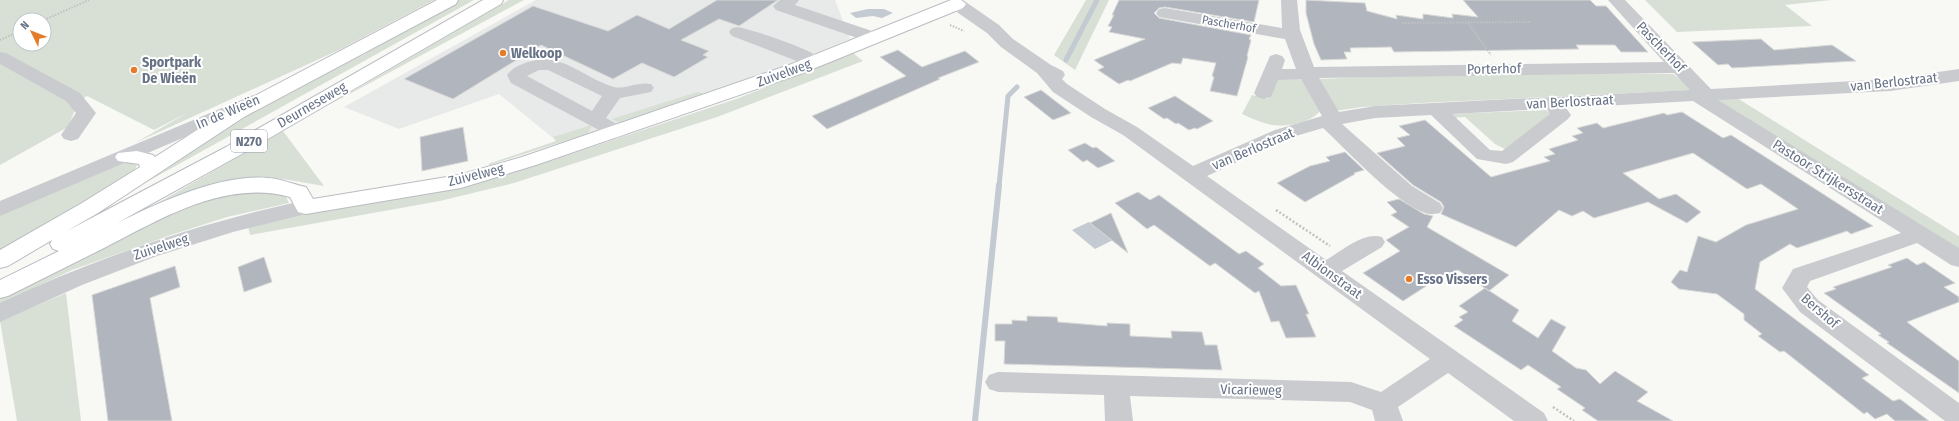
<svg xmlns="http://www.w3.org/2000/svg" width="1959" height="421" font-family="'Fira Sans Condensed',sans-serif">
	<rect width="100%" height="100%" fill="#f8f8f5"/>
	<path fill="#e8e9e9" d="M536 0H835L850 39 720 91 559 143 499 94 399 129 344 107Z"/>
	<path fill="#d8e0d6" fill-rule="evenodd" d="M0 0H434L339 50 135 143 187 113 154 130 87 96 71 105 75 110 68 127 0 165ZM20 20H44V44H20Z
		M455 0H474L80 219 184 150 305 83 365 54 376 46Z
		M509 0H524L331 104Z
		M1086 0H1109L1075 70 1054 55Z
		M1645 0H1831L1785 5 1812 26 1677 32Z
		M853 53 863 61 717 117 514 183 440 201 250 235 248 226 311 212 439 192 514 173 736 99Z
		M1507 72 1673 74 1694 90 1421 103 1362 107 1335 111 1317 79Z
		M1277 78H1297L1302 80 1320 111C1311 123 1286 127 1272 125 1262 123 1251 118 1242 114L1252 95 1268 99Z
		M697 92 707 94 624 122H618L612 119Z
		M1737 98 1959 236V256L1709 99Z
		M1546 110 1550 113 1549 117 1505 149 1495 144 1465 117 1451 118 1450 114Z
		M592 125 588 133 583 135 490 165 488 164 556 141 553 137Z
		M283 131 324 186C299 182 266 174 241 178 210 182 180 196 151 207Z
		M117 163H132L137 165 132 176 0 254V214Z
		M239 192 284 193 289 203 227 217 171 235 72 270 0 304V296L182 207Z
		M66 293 81 421H17L0 321Z"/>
	<path fill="#c3cad1" d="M868 9H884L893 13 882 18 873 16 856 18 850 13Z
		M1089 222 1113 240 1095 249 1072 230Z"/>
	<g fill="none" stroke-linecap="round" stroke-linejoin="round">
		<path stroke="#c3cad1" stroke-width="5" d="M1066 60 1097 0
			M999 186 1008 96 1017 87"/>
		<path stroke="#c3cad1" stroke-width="6" d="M975 421 999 185"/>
	</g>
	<path fill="#b1b6be" stroke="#d9dad8" d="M717 0H778L739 26 719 19 681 40 709 51 703 55 708 57 674 77 642 63 613 79 541 45 453 99 404 79 533 6 608 31 637 15 669 29Z
		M1119 0H1259L1254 22 1165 7 1159 8 1154 13 1159 18 1251 35 1249 39 1251 40 1247 56 1248 57 1237 96 1210 91 1214 77 1212 76 1216 63 1183 58 1181 64 1172 63 1130 81 1128 80 1119 84 1098 70 1104 67 1094 60 1145 39 1109 32 1112 27 1108 26 1114 15H1112Z
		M1306 0 1365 3 1367 11 1397 19 1396 15 1423 19V14L1453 18 1452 14 1478 17 1463 0H1590L1596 6H1606L1648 52H1621L1615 45H1576L1579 49 1394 52 1391 47 1350 48 1351 52H1344L1347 59 1321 60 1314 44 1306 13Z
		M1761 39 1774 50 1832 45 1856 61 1732 68 1728 64 1718 65 1692 42Z
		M898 50 922 67 965 51 979 62 938 78 940 79 827 129 812 116 906 76 880 57Z
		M1041 90 1071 113 1053 120 1024 97Z
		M1175 96 1213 121 1197 129 1195 128 1189 130 1178 123 1176 124 1167 118 1164 119 1148 108Z
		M1682 112 1723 138 1731 135 1873 226 1851 234 1847 231 1797 248 1790 244 1760 262 1755 289 1869 375 1862 378 1893 401 1900 399 1929 421H1895L1887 414 1875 419 1867 412 1864 414 1784 351 1780 352 1758 336 1762 334 1744 320V314L1717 294 1679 289 1671 282 1680 270 1687 272 1698 236 1716 242 1746 225 1798 209 1761 184 1747 189 1693 153 1623 173 1659 199 1676 194 1701 212 1687 223 1648 202 1594 218 1583 211 1572 216 1559 210 1516 247 1441 214 1444 207 1441 202 1413 185 1377 153 1405 146 1397 138 1410 135 1399 126 1425 120 1491 177 1550 161 1544 157 1555 154 1549 149 1578 140 1572 136 1583 133 1577 128 1597 123 1603 128 1664 113 1667 115Z
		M463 127 468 161 422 171 420 137Z
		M1085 143 1093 148 1096 147 1115 161 1098 168 1087 160 1083 162 1068 150Z
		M1345 152 1364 170 1354 173 1355 174 1305 202 1277 183 1310 166 1330 161 1326 157Z
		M1138 192 1150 200 1159 195 1239 254 1246 251 1264 264 1258 268 1281 286 1296 285 1309 314H1306L1316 337 1286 338 1279 321 1271 322 1259 291 1255 293 1215 263 1210 266 1154 225 1147 229 1115 203Z
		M1399 199 1424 214 1433 216 1427 227 1509 275 1489 291 1458 270 1447 276 1445 274 1403 301 1363 273 1400 251 1386 240 1409 227 1391 215 1397 212 1387 202Z
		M1111 213 1128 253 1090 223Z
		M264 257 272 282 244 292 238 267Z
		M1907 258 1917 265 1924 262 1955 283 1944 287 1959 297V302L1907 322 1959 361V393L1887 343 1889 342 1878 335 1881 334 1824 293 1836 289 1833 287 1892 267 1888 265Z
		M175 266 180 287 150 298 172 421H108L92 295Z
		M1485 288 1519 310 1512 321 1538 338 1551 319 1566 327 1552 351 1576 368 1586 370 1600 384 1615 371 1648 392 1637 401 1673 421H1598L1582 410 1585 408 1557 389 1561 387 1528 365 1521 370 1454 326 1463 320 1459 317 1468 312 1459 306Z
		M1027 316 1057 317 1058 322 1107 326V323L1130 324V336L1172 338 1171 331 1202 332 1205 345H1217L1222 370 1004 364 1005 341H995V324H1012V320L1027 321Z"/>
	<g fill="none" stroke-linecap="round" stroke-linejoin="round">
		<defs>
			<path id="major" d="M437 0H458L456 4 244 117 98 213 65 232 226 147 483 0H503L501 4 240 155 117 223C160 202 227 170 276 179 286 181 296 185 306 187L313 199 459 175 522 157 789 65 951 0H961L966 4 963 8 803 73 536 165 461 188 306 214 298 212 290 197C225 179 159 220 104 248 72 264 40 280 8 296L0 298V280L59 251 53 249 50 244 52 240 8 266 0 268V250L82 203 140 167 139 164 118 161 115 157 118 153 137 151 153 155 155 157 230 109Z"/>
		</defs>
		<use href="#major" stroke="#b9bcc1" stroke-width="2"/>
		<path stroke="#c0c1c4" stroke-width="2" stroke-dasharray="1.5 1.5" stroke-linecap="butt" d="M44 20 89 0
			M1402 23 1530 22
			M1468 23 1491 55
			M950 25 964 31
			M0 40 20 31"/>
		<path stroke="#c0c1c4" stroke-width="2.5" stroke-dasharray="2 2" stroke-linecap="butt" d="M1276 210 1330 246
			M1553 407 1574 421"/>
		<path fill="#c9cbcf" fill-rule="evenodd" d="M780 0H799L795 5 872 31 879 39 876 43C869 45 865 44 860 39L776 10 773 6Z
			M951 0H963L999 25 1013 39 1051 65 1063 71 1065 75 1062 79 1067 84 1105 109 1137 127 1193 166 1275 130 1322 116 1301 79 1278 80 1271 97 1264 99 1257 97 1254 93 1270 56 1276 54 1282 56 1285 60 1282 69H1296L1285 39 1159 17 1156 13 1159 9 1165 8 1282 28 1281 0H1297L1300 30 1314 67 1664 62 1608 0H1625L1711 89 1890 79 1959 69V81L1890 91 1718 100 1959 248V267L1951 265 1917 243 1810 281 1807 287 1818 300 1959 403V421H1945L1800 312 1782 288 1793 269 1901 233 1693 101 1566 108 1571 115 1568 119 1513 162 1506 164 1477 159 1431 115 1375 118 1342 124 1412 186 1440 203 1443 208 1440 213C1434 214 1430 215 1425 213 1393 201 1349 152 1323 128L1289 138 1207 176 1326 260C1342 251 1363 231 1382 237L1385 242 1382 247 1342 271 1544 413 1548 421H1514L1448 373 1398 407 1403 421H1375L1372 410 1350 402 1130 396 1133 421H1105L1104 395 998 392 989 389 985 382 989 375 998 372 1351 382 1381 392 1430 359 1123 135 1091 117 1053 92 1037 73 1001 47 987 33 951 8 948 4ZM1674 73 1690 90 1375 106 1339 112 1319 78ZM1547 109 1550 114 1502 151 1490 150 1452 114Z
			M738 27C753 30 816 50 823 61L821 65 814 67 807 65 732 36 729 32 732 28Z
			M0 52 6 53 80 93 96 113 78 139 71 141 64 139 61 135 76 113 66 101 0 64Z
			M542 59C569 59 589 80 614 87 624 90 638 81 651 84L654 88 651 92 620 98 606 118 624 128 627 132 624 136 617 138 610 136 511 83 507 75C514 65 530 61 542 59ZM539 70H548L602 96 592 111 527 76Z
			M253 95 260 97 263 101 260 105 0 216V201Z
			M306 200 314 202 317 207 314 212 233 232 157 256 82 285 0 322V303C98 257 200 223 306 200Z"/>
		<use href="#major" fill="#fff" fill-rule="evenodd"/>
	</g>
	<g fill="#e57c29" stroke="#fff" stroke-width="1.5">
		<circle cx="503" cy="53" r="4"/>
		<circle cx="134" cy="70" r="4"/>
		<circle cx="1409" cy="279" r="4"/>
	</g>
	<g text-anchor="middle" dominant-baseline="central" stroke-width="4" stroke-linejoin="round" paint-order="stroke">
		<g font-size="12" fill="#677287" stroke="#fff">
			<text transform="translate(1229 24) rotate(10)">Pascherhof</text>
		</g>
		<rect fill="#fff" stroke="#959cab" stroke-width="1" x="231" y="130" width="36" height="22" rx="3"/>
		<g font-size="13" font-weight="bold" fill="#677287">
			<text x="249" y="141">N270</text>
		</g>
		<g font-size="14" fill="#677287" stroke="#fff">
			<text transform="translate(1661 47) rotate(46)">Pascherhof</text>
			<text transform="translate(1494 69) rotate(-1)">Porterhof</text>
			<text transform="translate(784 73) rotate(-20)">Zuivelweg</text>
			<text transform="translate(1894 82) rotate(-6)">van Berlostraat</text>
			<text transform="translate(1570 102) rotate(-3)">van Berlostraat</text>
			<text transform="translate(312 105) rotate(-30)">Deurneseweg</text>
			<text transform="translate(228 112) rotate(-23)">In de Wieën</text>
			<text transform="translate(1253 149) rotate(-23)">van Berlostraat</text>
			<text transform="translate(476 175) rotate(-14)">Zuivelweg</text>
			<text transform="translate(1828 177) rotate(32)">Pastoor Strijkersstraat</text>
			<text transform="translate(161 247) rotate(-18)">Zuivelweg</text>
			<text transform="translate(1332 275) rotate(36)">Albionstraat</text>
			<text transform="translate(1820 311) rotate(41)">Bershof</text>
			<text transform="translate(1251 390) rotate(1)">Vicarieweg</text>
		</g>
		<g font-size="14" font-weight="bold" fill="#677287" stroke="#fff" text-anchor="start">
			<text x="511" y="53">Welkoop</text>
			<text x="142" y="62">Sportpark<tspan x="142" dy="16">De Wieën</tspan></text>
			<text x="1417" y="279">Esso Vissers</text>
		</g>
	</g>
	<g transform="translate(32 32) rotate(313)"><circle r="19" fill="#ffffff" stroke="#c2c7cf"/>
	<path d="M0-3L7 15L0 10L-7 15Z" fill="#e57c29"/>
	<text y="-6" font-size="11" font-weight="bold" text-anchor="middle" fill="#677287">N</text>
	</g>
</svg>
